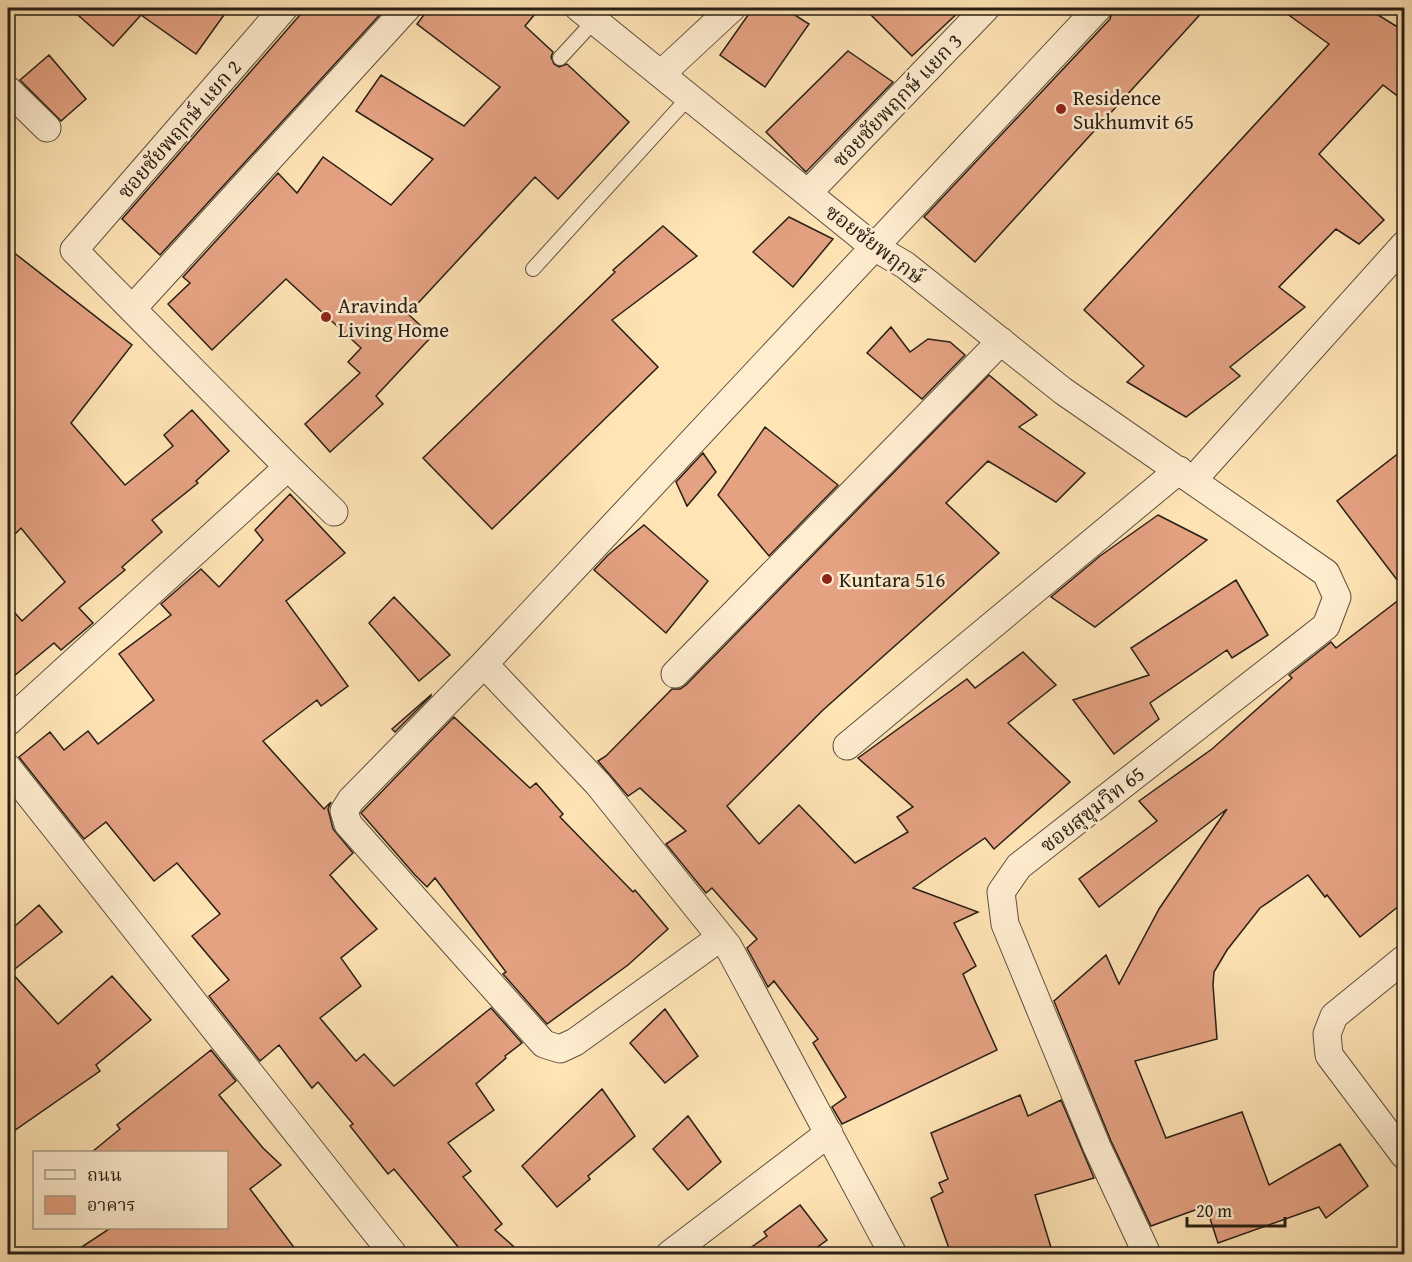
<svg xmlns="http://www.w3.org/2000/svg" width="1412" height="1262" font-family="'Gentium Book Plus','Noto Serif Thai',serif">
	<rect width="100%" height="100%" fill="#ffe4b6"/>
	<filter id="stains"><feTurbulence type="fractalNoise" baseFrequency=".00333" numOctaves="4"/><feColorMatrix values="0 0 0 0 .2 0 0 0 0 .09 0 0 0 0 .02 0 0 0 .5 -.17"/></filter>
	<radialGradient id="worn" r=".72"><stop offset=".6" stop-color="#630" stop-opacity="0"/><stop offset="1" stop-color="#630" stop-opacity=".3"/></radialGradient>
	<path fill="#e5a283" stroke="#271f15" stroke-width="1.5" d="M70 8H229L196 54 141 15 113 46Z
		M306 8H386L160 255 122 219Z
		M429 8H540L525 26 553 52 551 57 554 64 559 67 567 64 629 122 558 199 535 177 408 314 432 336 376 396 383 404 330 452 305 424 360 373 348 362 361 348 286 279 212 350 168 304 190 283 183 277 278 173 297 193 323 157 391 205 433 159 356 111 381 75 464 126 500 87 417 24Z
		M753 8H784L809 24 765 87 720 55Z
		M864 8H963L912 56Z
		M1113 8H1206L975 262 924 217 1110 19Z
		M1279 8H1367L1404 31V101L1383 85 1319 154 1384 220 1359 244 1336 229 1279 287 1305 307 1230 367 1240 376 1186 417 1127 382 1144 366 1084 310 1329 44Z
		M848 51 893 82 806 172 766 132Z
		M49 55 86 99 61 121 20 80Z
		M789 217 833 239 793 287 753 252Z
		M663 226 697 256 612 320 658 367 492 529 423 458 615 272 613 270Z
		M8 248 132 345 71 423 125 485 173 446 164 435 192 410 229 451 196 481 198 483 152 520 162 532 122 567 125 570 79 608 93 623 61 650 54 643 8 681V605L22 621 65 582 21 528 8 541Z
		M891 327 910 352 928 339 950 342 965 355 922 399 867 353Z
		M989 375 1037 415 1019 427 1085 473 1056 502 988 461 946 503 999 553 823 710 727 806 759 844 799 805 855 863 908 832 897 817 913 807 858 758 967 679 975 688 1023 652 1056 685 1008 723 1070 782 994 849 985 838 913 888 978 912 954 923 976 966 963 974 997 1050 842 1124 832 1107 846 1097 813 1043 818 1039 774 981 768 987 747 948 757 939 712 888 706 893 666 844 686 831 640 788 628 796 598 761 606 756 672 689H680L686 685Z
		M765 427 838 485 769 556 718 495Z
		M1404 449V589L1337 501Z
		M703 453 716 472 687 506 676 482Z
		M290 494 345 553 286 601 348 686 321 706 317 700 263 741 324 809 331 802 328 809 333 829 353 853 330 875 377 929 341 958 361 986 320 1018 356 1061 364 1054 394 1086 491 1008 522 1043 505 1056 506 1058 476 1084 494 1110 448 1143 471 1171 463 1177 502 1224 495 1230 522 1254H464L394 1169 388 1174 350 1126 353 1124 318 1082 312 1088 279 1045 260 1061 209 996 229 980 192 936 220 914 177 863 154 881 106 822 84 839 19 757 50 732 64 750 88 731 98 744 154 700 119 654 171 615 161 604 201 569 219 587 263 540 255 530Z
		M1158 515 1207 540 1095 627 1051 597 1100 556Z
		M644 525 708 581 666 633 594 570 608 555Z
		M1236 580 1268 635 1232 658 1227 650 1150 703 1159 719 1114 754 1073 700 1149 675 1131 648Z
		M1404 596V902L1360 937 1327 895 1325 897 1308 875 1260 908 1227 950 1214 972 1213 985 1217 1039 1135 1061 1166 1138 1242 1112 1269 1185 1340 1144 1368 1186 1326 1218 1319 1207 1218 1243 1206 1206 1151 1226 1111 1141 1054 1001 1106 955 1119 984 1159 909 1227 809 1099 907 1079 879 1157 821 1139 801 1212 749 1292 678 1289 675 1331 642 1336 648Z
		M394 597 450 655 419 681 369 623Z
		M431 695V696L395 732 392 729Z
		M454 717 530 788 536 783 563 814 560 817 633 892 635 890 668 929 628 965 547 1024 503 974 506 972 435 878 427 887 415 875 361 813Z
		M39 905 62 932 11 972 58 1024 112 976 151 1020 96 1065 100 1071 8 1135V932Z
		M665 1009 698 1056 665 1083 630 1043Z
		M211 1050 236 1081 219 1095 263 1148 281 1165 250 1189 299 1254H71L112 1227H226V1152H92L120 1129 117 1125Z
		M602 1089 635 1136 588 1176 590 1179 557 1207 522 1166Z
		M1020 1095 1028 1116 1061 1100 1094 1178 1035 1195 1053 1254H951L931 1198 943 1192 939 1183 948 1179 931 1133Z
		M688 1116 721 1162 688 1190 653 1149Z
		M800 1205 827 1240 808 1254H742L767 1236 764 1232Z"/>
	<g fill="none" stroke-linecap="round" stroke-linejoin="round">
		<defs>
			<path id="service" d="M560 58 595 20
				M533 269 689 97"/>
			<path id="minor" d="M284 8 74 250 288 467 334 512
				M579 8 874 247 905 265 1063 391 1326 573 1337 597 1326 626 1019 866 1001 892 1005 924 1097 1147 1147 1254
				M661 74 732 8
				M8 90 47 128
				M808 193 986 8
				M132 309 407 8
				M1193 480 1404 245
				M484 664 598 784 728 946 893 1254
				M675 674 1001 341
				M8 722 288 467
				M847 746 1179 470
				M8 768 393 1254
				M721 937 575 1042 560 1049 544 1044 348 824 344 811 351 800 484 664 1098 8
				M1404 959 1334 1016 1327 1034 1329 1055 1404 1155
				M670 1254 829 1133"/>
		</defs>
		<use href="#service" stroke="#5d503d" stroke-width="16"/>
		<use href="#minor" stroke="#5d503d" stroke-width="29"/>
		<use href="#service" stroke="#ffedd0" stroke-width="14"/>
		<use href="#minor" stroke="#ffedd0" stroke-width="27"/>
	</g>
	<g fill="#8f2418" stroke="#ffedd0" stroke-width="2">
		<circle cx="1061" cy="109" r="6"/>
		<circle cx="326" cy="317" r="6"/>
		<circle cx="827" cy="579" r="6"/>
	</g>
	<g text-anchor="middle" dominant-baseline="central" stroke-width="5" stroke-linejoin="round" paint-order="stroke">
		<g font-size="21" fill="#271f15" stroke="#ffedd0" text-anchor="start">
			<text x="1073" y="97">Residence<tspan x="1073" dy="24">Sukhumvit 65</tspan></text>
			<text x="338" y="305">Aravinda<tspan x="338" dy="24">Living Home</tspan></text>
			<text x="839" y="579">Kuntara 516</text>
		</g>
		<g font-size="21" fill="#271f15" stroke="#ffedd0">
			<text transform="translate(897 100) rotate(-46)">ซอยชัยพฤกษ์ แยก 3</text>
			<text transform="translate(179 129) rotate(-49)">ซอยชัยพฤกษ์ แยก 2</text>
			<text transform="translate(875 244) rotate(37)">ซอยชัยพฤกษ์</text>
			<text transform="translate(1092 809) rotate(-38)">ซอยสุขุมวิท 65</text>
		</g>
	</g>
	<rect width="1412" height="1262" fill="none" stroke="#ffe4b6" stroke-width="30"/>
	<rect x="9" y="9" width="1394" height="1244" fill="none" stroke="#271f15" stroke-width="3"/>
	<rect x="15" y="15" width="1382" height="1232" fill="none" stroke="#271f15" stroke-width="1.5"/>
	<rect x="33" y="1151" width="195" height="78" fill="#ffedd0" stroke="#a99b85" stroke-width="1.5"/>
	<rect x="45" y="1170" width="30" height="9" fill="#ffedd0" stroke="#a99b85" stroke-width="1.5"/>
	<text x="87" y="1181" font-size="18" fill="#271f15">ถนน</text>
	<rect x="45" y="1196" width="30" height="18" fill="#e5a283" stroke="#a99b85" stroke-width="1.5"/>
	<text x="87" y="1211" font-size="18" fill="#271f15">อาคาร</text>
	<path d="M1187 1217v9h98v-9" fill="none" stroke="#271f15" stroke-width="3"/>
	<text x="1196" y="1217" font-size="18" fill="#271f15" stroke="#ffedd0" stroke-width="4.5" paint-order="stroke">20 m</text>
	<rect width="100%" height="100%" filter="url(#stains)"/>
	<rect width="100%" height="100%" fill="url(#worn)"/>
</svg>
